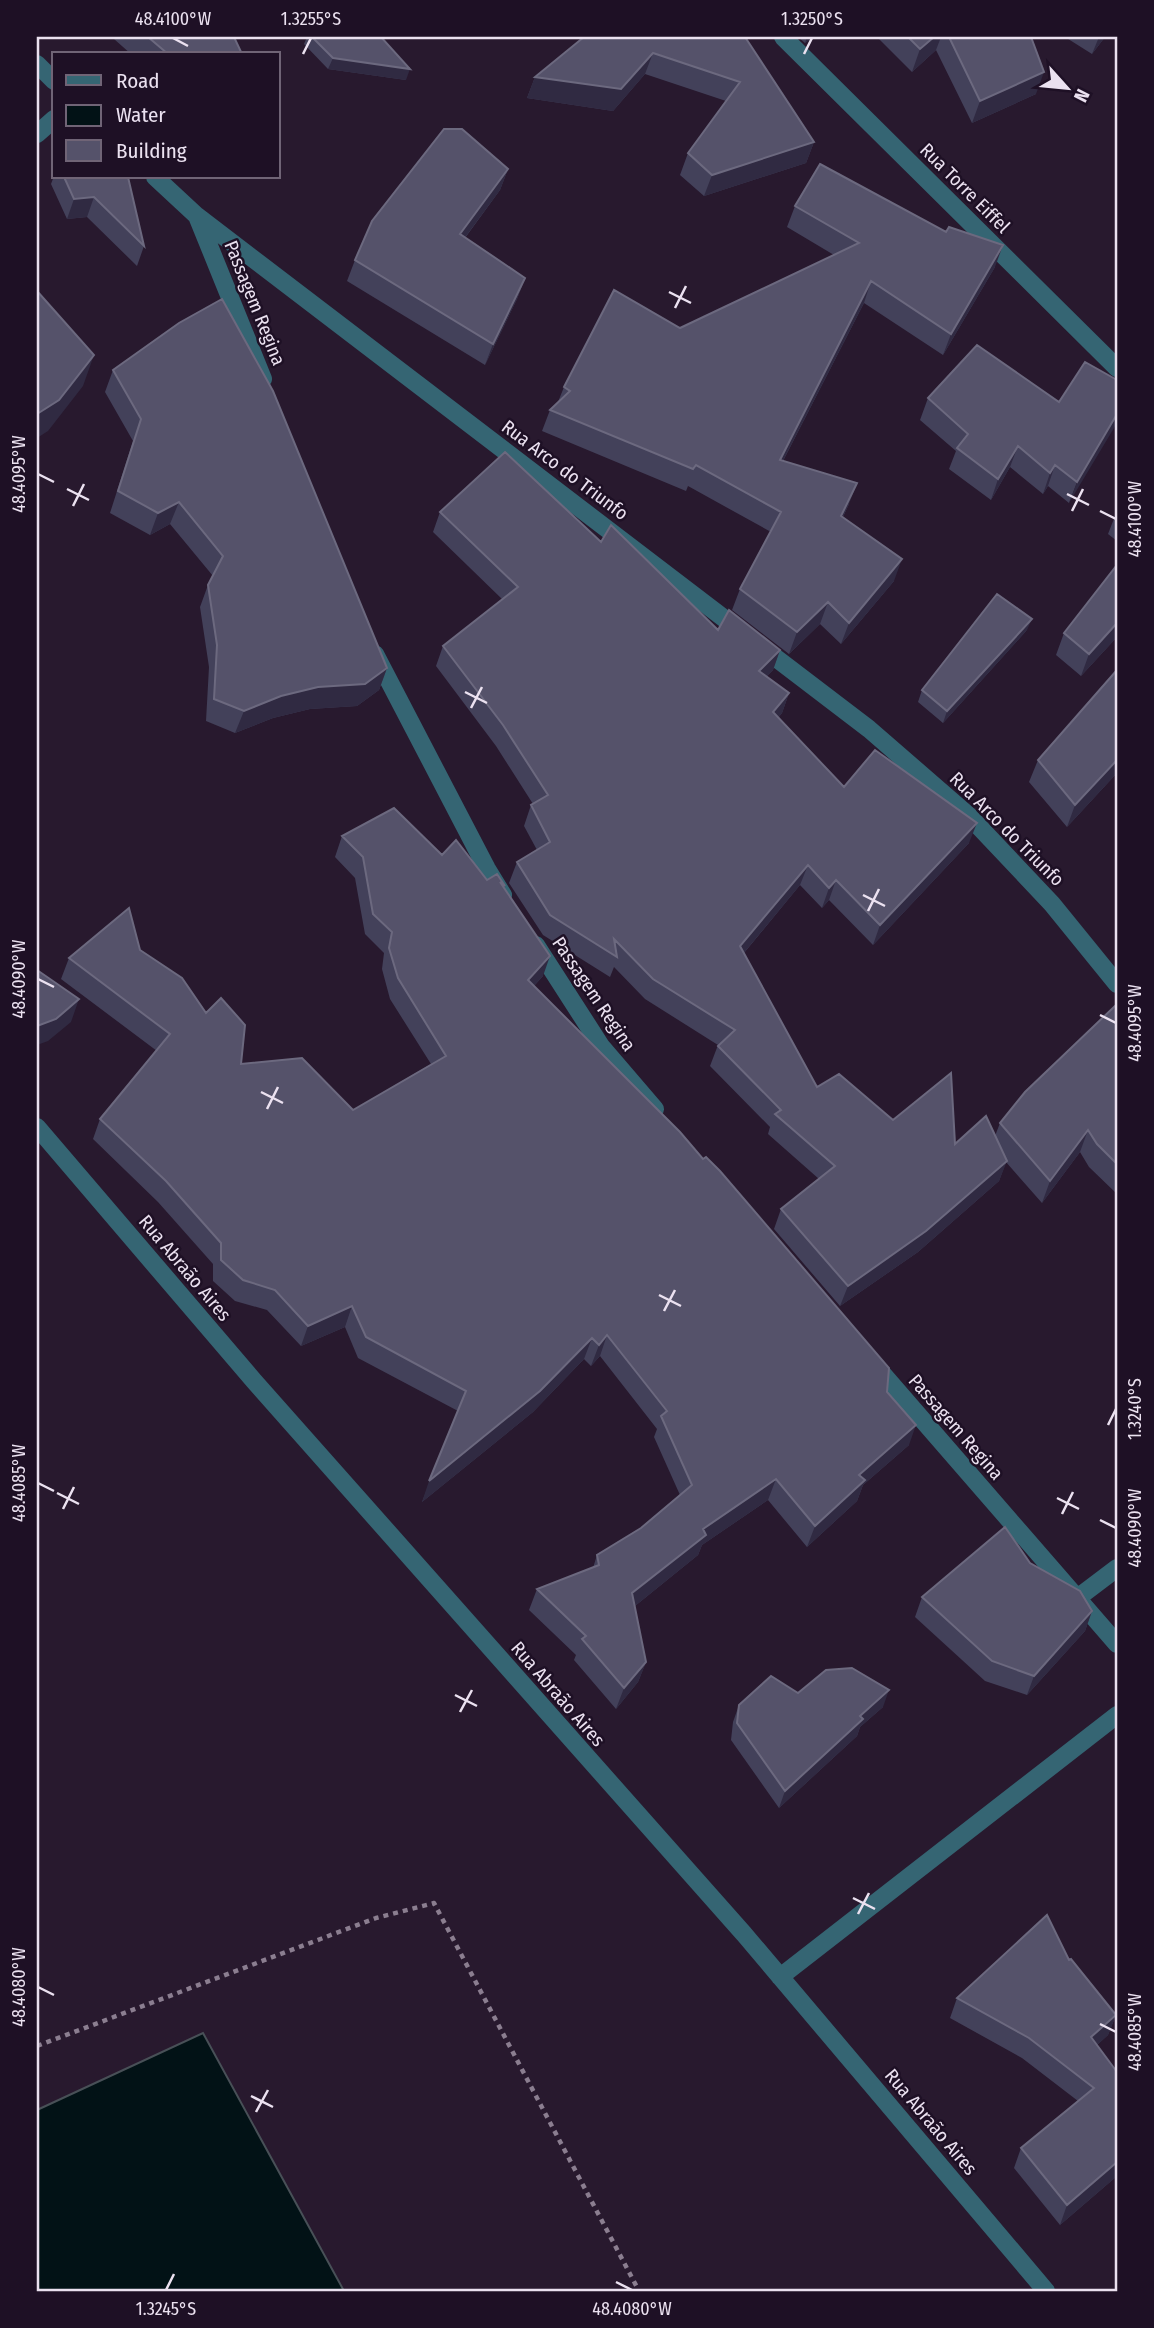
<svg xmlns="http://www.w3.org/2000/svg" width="1154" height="2328" font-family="'Fira Sans Condensed',sans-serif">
	<rect width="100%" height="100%" fill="#28192e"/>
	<path fill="#021216" stroke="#485057" stroke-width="2" d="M203 2033 344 2291H37V2110Z"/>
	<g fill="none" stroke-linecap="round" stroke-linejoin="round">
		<path stroke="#8b7e90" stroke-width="4.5" stroke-dasharray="5 5" stroke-linecap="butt" d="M37 2046 376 1918 434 1903 639 2291"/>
		<path stroke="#356573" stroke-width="18" d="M783 37 1117 368
			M37 64 54 81
			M37 134 54 119
			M155 177 197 216 869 729 968 815 1052 904 1117 984
			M197 216 263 379
			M375 654 487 869 503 895
			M536 945 601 1046 655 1109
			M37 1127 254 1381 744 1934 1046 2291
			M874 1364 1117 1644
			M1076 1599 1117 1568
			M780 1977 1117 1715"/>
	</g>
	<path fill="#43415a" d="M115 37H234L242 54H131L114 39Z
		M307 37H381L406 80 328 69 304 44Z
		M584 37H745L814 142 806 163 704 196 680 175 688 153 726 101 645 74 613 111 527 98 535 77Z
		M798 37H813L805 43Z
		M877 37H1031L1036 94 972 123 936 50 912 72Z
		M1065 37H1105L1092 54Z
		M508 169 500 190 465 238 525 278 517 299 485 365 347 281 355 260Z
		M54 176V177H128L144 246 137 266 87 217 67 219 51 184Z
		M795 206 995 267 943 355 864 303 783 461 849 504 843 517 894 581 841 644 820 624 789 654 732 610 740 589 771 532 688 486 686 491 542 431 550 410 558 402 564 387 680 328 834 255 787 227Z
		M113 370 387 668 379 690 357 706 310 709 273 718 235 733 206 721 209 667 200 607 208 585 213 576 170 524 150 535 110 513 133 441 105 392Z
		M1117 380 1069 503 1048 486 1043 494 1010 467 991 500 949 469 956 451 920 420 928 398 1059 402Z
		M1117 511V541L1108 534Z
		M440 512 601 542 718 630 780 650 773 670 766 677 789 693 782 713 778 718 844 787 969 843 873 945 829 900 822 908 800 885 744 953 817 1087 893 1120 955 1144 995 1136 1000 1123 1117 1004V1194L1089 1167 1080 1152 1042 1203 1006 1162 999 1181 918 1252 840 1306 774 1229 781 1209 819 1179 768 1134 770 1127 710 1066 718 1045 645 999 614 967 610 977 543 935 509 883 517 862 537 850 524 826 531 805 533 804 496 746 436 666 443 646 503 600 433 532Z
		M1027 630 943 723 918 702 922 690Z
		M1064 633 1117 637 1081 676 1056 655Z
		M1117 670V773L1067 827 1029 782 1038 760Z
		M342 836 442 855 487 880 497 874 505 886 504 889 543 976 534 986 887 1392 909 1445 863 1485 857 1501 807 1547 768 1500 702 1545 698 1555 635 1606 646 1662 638 1682 616 1709 574 1660 576 1655 529 1610 537 1589 593 1568 597 1555 641 1528 680 1495 654 1437 657 1429 600 1356 591 1366 584 1359 533 1412 422 1502 458 1411 358 1358 345 1327 301 1346 267 1310 235 1301 213 1281V1264L158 1202 93 1139 100 1119 157 1051 61 979 69 958 140 950 206 1013 241 1064 353 1110 431 1064 390 999 382 969 384 953 365 934 355 878 335 857Z
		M1030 1563 1092 1611 1085 1631 1027 1695 985 1681 915 1617 922 1597Z
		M798 1693 883 1707 860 1727 857 1736 779 1808 731 1740 733 1722 739 1705Z
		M1069 1960 1116 2015 1108 2035 1097 2045 1117 2072V2176L1060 2225 1014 2168 1021 2148 1078 2101 1022 2058 950 2018 957 1998Z"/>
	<path fill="#302a42" d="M807 37H813L805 43Z
		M934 37H941L936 50 912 72 920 49Z
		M1099 37H1105L1092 54Z
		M653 53 645 74 613 111 527 98 535 77Z
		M333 58 410 69 406 80 328 69Z
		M1044 72 1036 94 972 123 980 101Z
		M814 142 806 163 704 196 712 175Z
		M508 169 500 190 452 255 460 234Z
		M94 197 87 217 67 219 74 199Z
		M1003 245 995 267 943 355 951 334Z
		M525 278 517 299 485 365 493 344Z
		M871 281 864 303 772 482 780 460Z
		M94 355 83 386 48 431 37 438V414Z
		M1117 414V423L1069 503 1077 482Z
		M1018 446 1010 467 991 500 998 479Z
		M1055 465 1048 486 1043 494 1050 473Z
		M857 483 849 504 833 537 841 516Z
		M179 502 170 524 150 535 158 513Z
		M902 559 894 581 841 644 849 623Z
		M828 602 820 624 789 654 797 632Z
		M1032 619 1027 630 943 723 947 711Z
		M1117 623V637L1081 676 1089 654Z
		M780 650 773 670 751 692 759 671Z
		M387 668 379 690 357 706 310 709 273 718 235 733 244 711 281 696Z
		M789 693 782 713 766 733 773 712Z
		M1117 760V773L1067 827 1075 805Z
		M977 823 969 843 873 945 880 925Z
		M808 865 800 885 733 966 740 946Z
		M836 880 829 900 822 908 829 888Z
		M550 956 543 976 520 1001 528 980Z
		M79 999 71 1022 48 1041 37 1045V1026Z
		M1088 1130 1080 1152 1042 1203 1050 1181Z
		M1007 1161 999 1181 918 1252 840 1306 848 1286Z
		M352 1306 345 1327 301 1346 308 1326Z
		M607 1335 600 1356 591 1366 599 1345Z
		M592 1338 584 1359 533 1412 422 1502 429 1481Z
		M916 1425 909 1445 863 1485 857 1501 807 1547 815 1526 859 1475Z
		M776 1479 768 1500 702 1545 698 1555 625 1614 632 1593 703 1529Z
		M1092 1611 1085 1631 1027 1695 1034 1676Z
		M646 1662 638 1682 616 1709 624 1688Z
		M889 1690 883 1707 860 1727 857 1736 779 1808 785 1791 860 1716Z
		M1116 2015 1108 2035 1084 2057 1091 2037Z
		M1117 2162V2176L1060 2225 1067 2205Z"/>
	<path fill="#55526a" stroke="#6c697f" stroke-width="2" d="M148 37H234L242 54H168Z
		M312 37H381L410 69 333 58Z
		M584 37H745L814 142 712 175 688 153 740 82 653 53 621 89 535 77Z
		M908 37H934L920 49Z
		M949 37H1031L1044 72 980 101Z
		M444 129H462L508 169 460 234 525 278 493 344 355 260 372 221Z
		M820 164 946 232 949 227 1003 245 951 334 871 281 780 460 857 483 841 516 902 559 849 623 828 602 797 632 740 589 781 512 696 465 693 469 550 410 570 391 564 387 614 290 680 328 859 243 795 206Z
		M64 177H128L144 246 94 197 74 199Z
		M37 291 94 355 59 400 37 414Z
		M222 299 273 391 387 668 365 684 318 687 281 696 244 711 214 699 217 645 208 585 223 556 179 502 158 513 118 491 141 419 113 370 179 323Z
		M977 345 1059 402 1085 362 1117 380V414L1077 482 1055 465 1050 473 1018 446 998 479 957 448 968 434 928 398Z
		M505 452 601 542 611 525 718 630 729 610 780 650 759 671 789 693 773 712 844 787 875 750 977 823 880 925 836 880 829 888 808 865 740 946 817 1087 839 1074 893 1120 951 1073 955 1144 986 1116 1007 1161 926 1231 848 1286 781 1209 835 1166 775 1114 781 1110 718 1046 735 1030 653 979 614 939 617 957 550 915 517 862 550 842 531 805 548 795 503 725 443 646 518 587 440 512Z
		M1117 565V623L1089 654 1064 633Z
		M997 594 1032 619 947 711 922 690Z
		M1117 670V760L1075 805 1038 760Z
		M394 808 442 855 456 840 487 880 497 874 505 886 500 882 550 956 528 980 680 1132 703 1159 706 1157 720 1171 889 1368 887 1392 916 1425 859 1475 865 1480 815 1526 776 1479 703 1529 706 1535 632 1593 646 1662 624 1688 582 1639 586 1636 537 1589 599 1565 597 1555 641 1528 692 1485 661 1416 667 1411 607 1335 599 1345 592 1338 540 1391 429 1481 466 1391 366 1337 352 1306 308 1326 275 1290 243 1280 221 1260V1243L166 1181 100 1119 170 1034 69 958 129 908 140 950 182 978 206 1013 221 998 245 1025 241 1064 302 1058 353 1110 446 1056 398 978 389 948 392 932 373 914 363 857 342 836Z
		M37 970 79 999 56 1019 37 1026Z
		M1117 1004V1164L1097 1144 1088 1130 1050 1181 1000 1123 1025 1092Z
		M1005 1527 1030 1563 1080 1591 1092 1611 1034 1676 992 1661 922 1597Z
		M852 1668 889 1690 860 1716 863 1719 785 1791 737 1723 739 1705 771 1676 798 1693 826 1670Z
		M1047 1915 1069 1960 1071 1959 1116 2015 1091 2037 1117 2072V2162L1067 2205 1021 2148 1094 2088 1029 2038 957 1998Z"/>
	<path fill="none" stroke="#ebe1f0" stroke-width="2.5" d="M173 38 188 46M303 54 311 38M804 54 812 38M669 292 691 303M675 308 686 286M38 474 54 482M67 489 89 500M1067 494 1089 505M73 506 84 484M1072 511 1083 489M1100 511 1116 519M465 692 487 703M471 708 482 687M863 895 885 906M868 911 879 889M38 979 54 987M1100 1015 1116 1023M261 1092 283 1103M267 1109 278 1087M659 1295 681 1306M664 1311 675 1290M1108 1425 1116 1409M38 1483 54 1491M57 1493 79 1504M1057 1498 1079 1509M63 1509 74 1487M1062 1514 1073 1492M1100 1520 1116 1528M455 1695 477 1706M460 1712 472 1690M853 1898 875 1909M858 1914 869 1893M38 1987 54 1995M1100 2024 1116 2032M251 2096 273 2107M256 2112 268 2090M616 2282 632 2290M166 2290 174 2274"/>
	<g text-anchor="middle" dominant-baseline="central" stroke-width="5" stroke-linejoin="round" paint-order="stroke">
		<g font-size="19" fill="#ebe1f0" stroke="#1e1025">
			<text transform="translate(965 188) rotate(45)">Rua Torre Eiffel</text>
			<text transform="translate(255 303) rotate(68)">Passagem Regina</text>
			<text transform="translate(565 470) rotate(37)">Rua Arco do Triunfo</text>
			<text transform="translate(1007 829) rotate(45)">Rua Arco do Triunfo</text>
			<text transform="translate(594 994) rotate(56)">Passagem Regina</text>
			<text transform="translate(185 1268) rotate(50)">Rua Abraão Aires</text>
			<text transform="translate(956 1427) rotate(49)">Passagem Regina</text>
			<text transform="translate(558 1694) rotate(49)">Rua Abraão Aires</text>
			<text transform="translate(931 2122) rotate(50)">Rua Abraão Aires</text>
		</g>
	</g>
	<rect width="1154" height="2328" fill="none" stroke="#1e1025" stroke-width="77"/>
	<rect x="52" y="52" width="228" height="126" fill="#1e1025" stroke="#706476" stroke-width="2"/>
	<rect x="66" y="75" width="35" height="10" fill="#356573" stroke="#706476" stroke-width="2"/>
	<text x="116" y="88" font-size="21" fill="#ebe1f0">Road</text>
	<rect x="66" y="105" width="35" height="21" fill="#021216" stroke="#706476" stroke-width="2"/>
	<text x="116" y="122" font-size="21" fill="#ebe1f0">Water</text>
	<rect x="66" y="140" width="35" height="21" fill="#55526a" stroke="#706476" stroke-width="2"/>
	<text x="116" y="158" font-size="21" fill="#ebe1f0">Building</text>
	<g transform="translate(1067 88) rotate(117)" stroke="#1e1025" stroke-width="5" paint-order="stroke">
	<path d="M0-5L12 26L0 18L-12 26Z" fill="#ebe1f0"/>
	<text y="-10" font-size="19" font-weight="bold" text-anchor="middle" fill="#ebe1f0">N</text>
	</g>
	<rect x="38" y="38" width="1078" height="2252" fill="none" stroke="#ebe1f0" stroke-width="2.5"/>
	<g font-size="18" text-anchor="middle" fill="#ebe1f0">
		<text x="173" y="25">48.4100°W</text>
		<text x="311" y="25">1.3255°S</text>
		<text x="812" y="25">1.3250°S</text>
		<text transform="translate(19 474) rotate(-90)" y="6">48.4095°W</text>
		<text transform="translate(1135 519) rotate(-90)" y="6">48.4100°W</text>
		<text transform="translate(19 979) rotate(-90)" y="6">48.4090°W</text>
		<text transform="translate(1135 1023) rotate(-90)" y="6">48.4095°W</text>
		<text transform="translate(1135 1409) rotate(-90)" y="6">1.3240°S</text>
		<text transform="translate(19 1483) rotate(-90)" y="6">48.4085°W</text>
		<text transform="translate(1135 1528) rotate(-90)" y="6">48.4090°W</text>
		<text transform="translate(19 1987) rotate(-90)" y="6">48.4080°W</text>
		<text transform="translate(1135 2032) rotate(-90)" y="6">48.4085°W</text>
		<text x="166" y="2315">1.3245°S</text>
		<text x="632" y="2315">48.4080°W</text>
	</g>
</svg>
